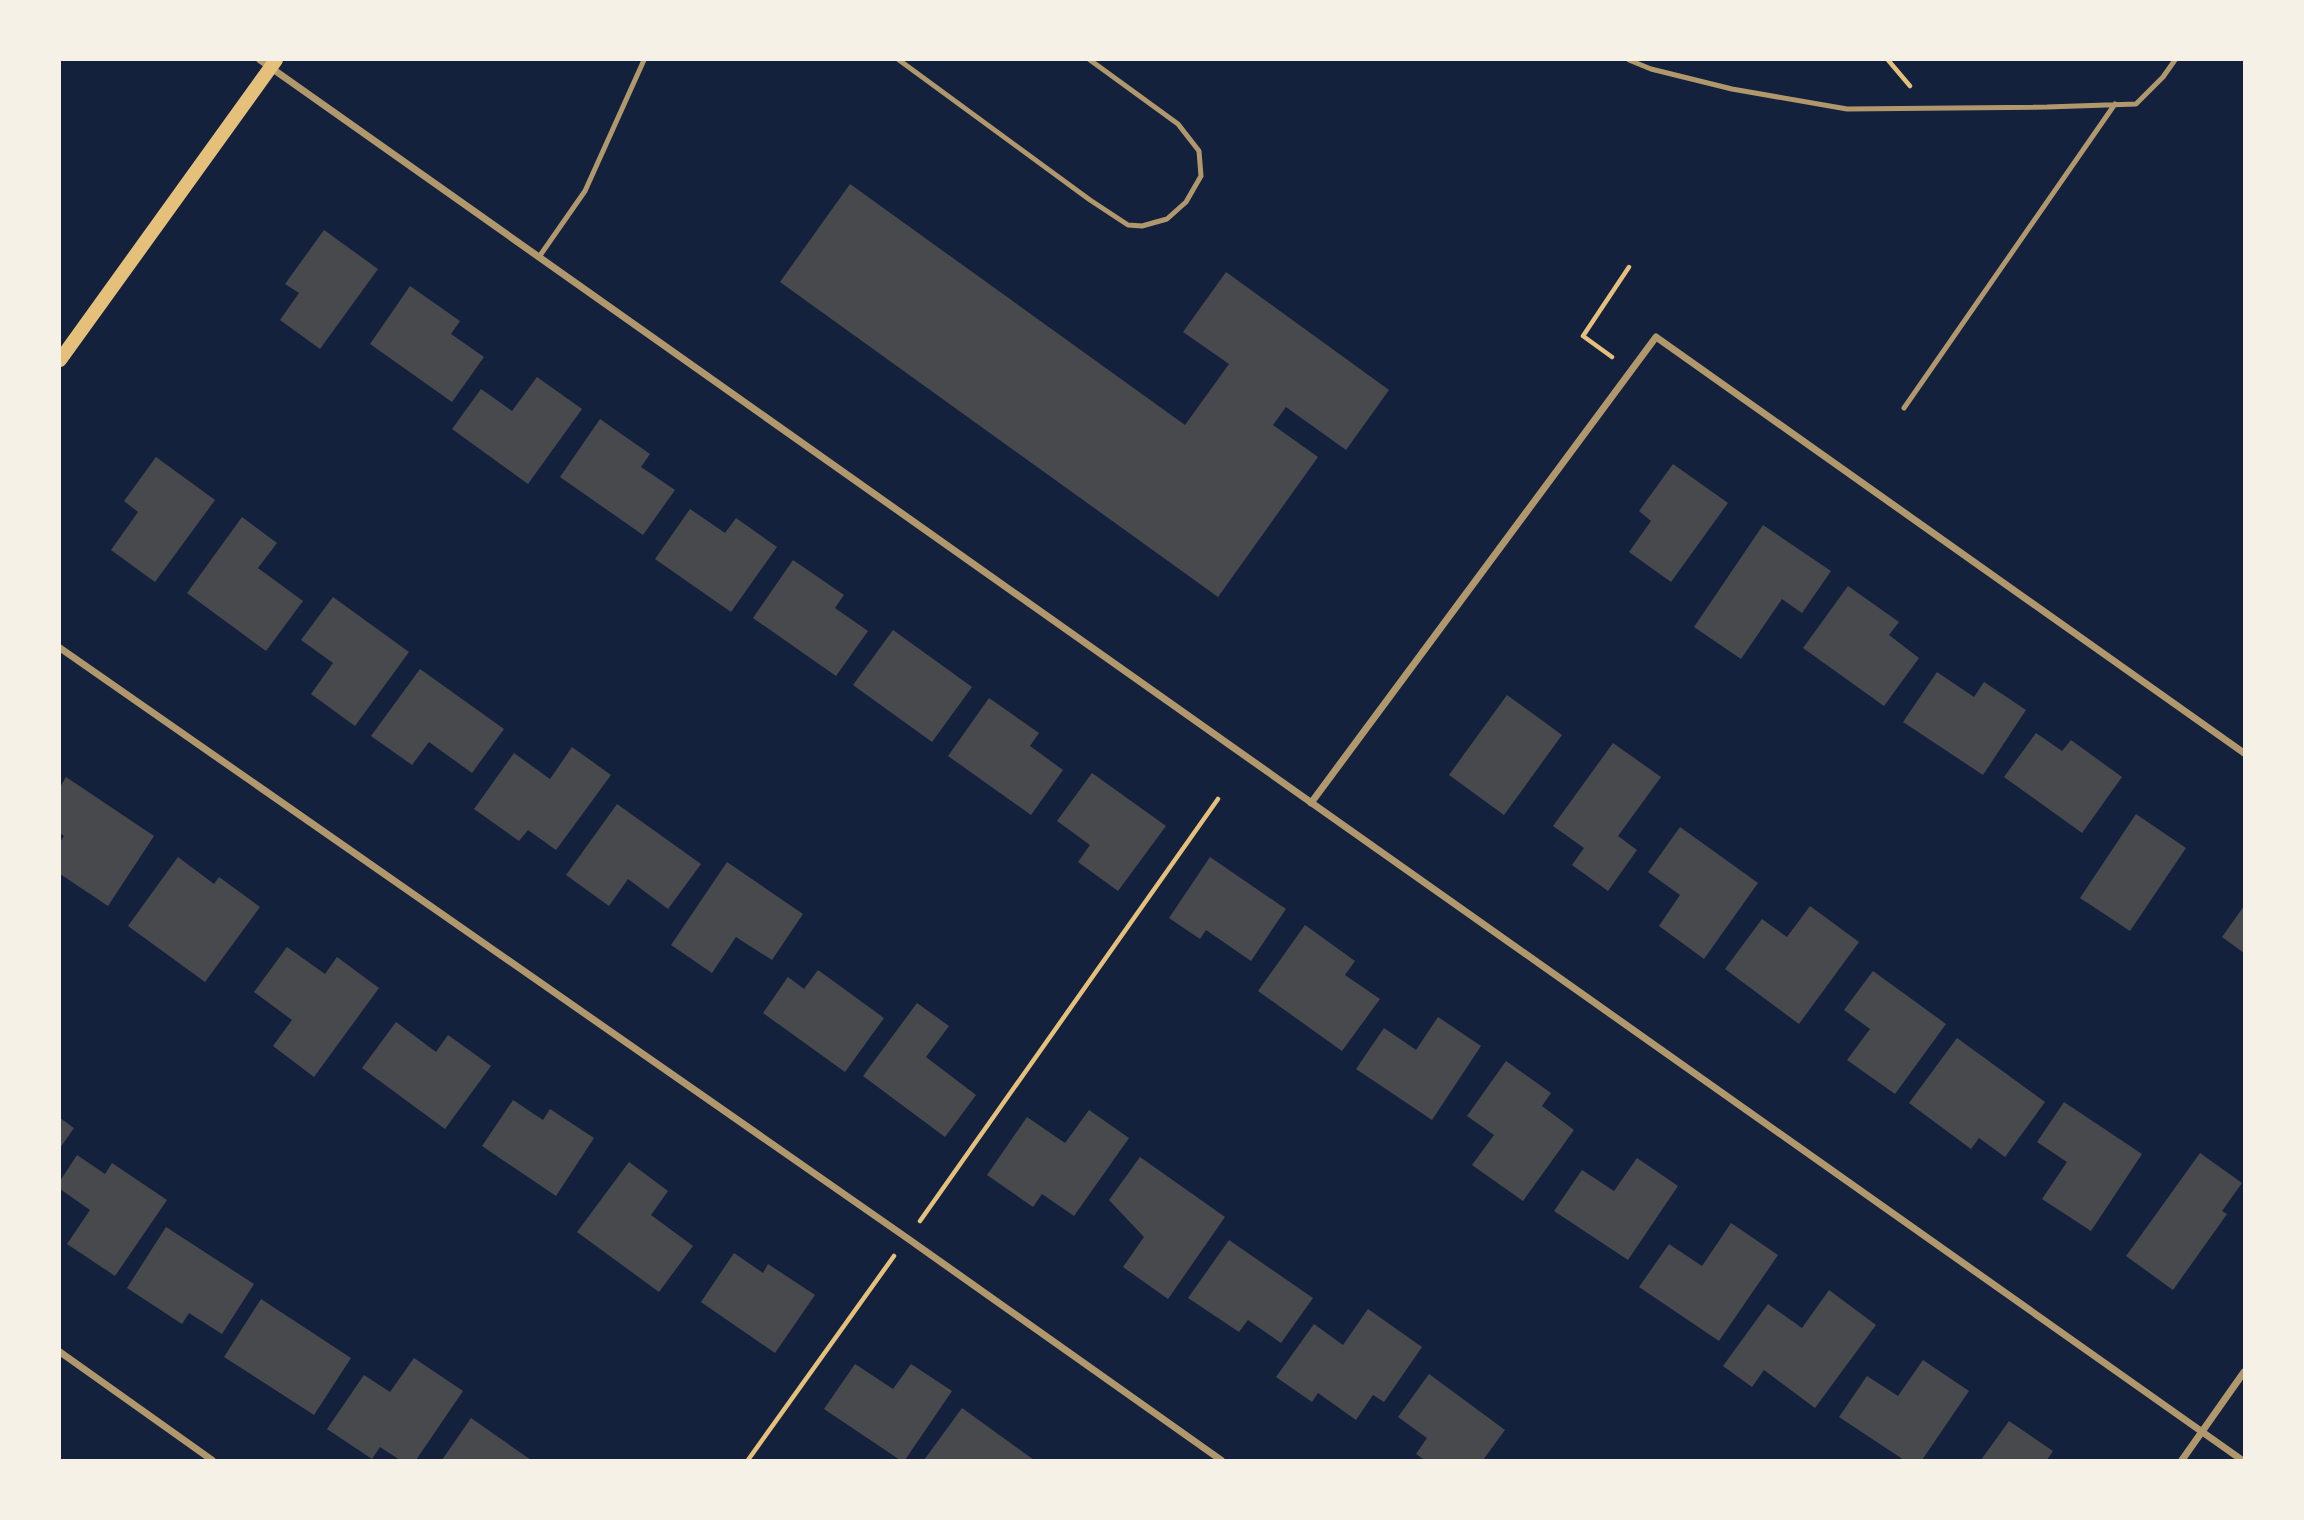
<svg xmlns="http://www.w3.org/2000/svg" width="2304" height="1520" font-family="'Nunito Sans',sans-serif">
	<rect width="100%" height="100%" fill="#14213d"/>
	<path fill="#48494c" d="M850 184 1185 425 1229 364 1183 332 1226 272 1389 390 1346 450 1286 407 1273 425 1318 457 1218 597 780 282Z
		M324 230 378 269 320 349 280 320 299 293 285 284Z
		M410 286 460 321 451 334 484 357 452 402 370 344Z
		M537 377 582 409 528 484 452 429 481 389 512 411Z
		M600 419 650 454 641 467 675 490 643 535 560 477Z
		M156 457 215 500 155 582 111 550 138 512 124 501Z
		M1673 464 1728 503 1671 582 1629 552 1651 521 1639 511Z
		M690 509 725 533 736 518 777 547 731 612 655 559Z
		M242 517 277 543 258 568 303 601 266 651 187 593Z
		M1763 525 1831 571 1802 613 1782 599 1741 659 1694 627Z
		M793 560 844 595 835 608 868 631 836 676 753 618Z
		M1848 586 1899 622 1889 635 1919 658 1884 706 1803 648Z
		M333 597 409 652 355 726 311 694 333 663 301 640Z
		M893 630 972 687 932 742 853 685Z
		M420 669 504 729 472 773 429 742 412 765 371 736Z
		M1937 672 1974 697 1984 682 2026 710 1983 775 1903 722Z
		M1507 695 1562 735 1504 815 1449 775Z
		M989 698 1039 733 1030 746 1063 770 1031 815 948 756Z
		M2036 733 2062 751 2071 740 2122 777 2082 833 2004 777Z
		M1613 743 1661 777 1618 836 1637 850 1608 891 1572 865 1584 848 1553 826Z
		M572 747 611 775 556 850 528 830 519 841 474 809 514 753 550 779Z
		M1092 773 1166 826 1118 891 1078 862 1090 845 1057 821Z
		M66 777 154 836 108 906 60 874V842L64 836 60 833V787Z
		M617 804 701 864 668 909 628 879 609 906 566 875Z
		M2136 814 2186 848 2130 931 2080 898Z
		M1680 827 1758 883 1704 959 1659 926 1680 895 1648 872Z
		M178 857 214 884 219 877 260 907 205 982 128 926Z
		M1210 857 1286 909 1251 961 1206 930 1200 939 1169 918Z
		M727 862 803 914 772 960 736 937 712 973 671 945Z
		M1810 906 1859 942 1799 1024 1725 969 1762 919 1787 937Z
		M2244 906V953L2222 937Z
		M1305 925 1355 961 1345 975 1380 999 1342 1051 1258 991Z
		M287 947 325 974 337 957 379 988 314 1077 273 1046 292 1020 254 992Z
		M818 970 884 1018 845 1072 763 1013 788 977 804 989Z
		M1873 971 1946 1024 1895 1094 1847 1060 1870 1029 1844 1010Z
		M917 1003 949 1026 926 1057 976 1095 945 1137 863 1076Z
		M1438 1017 1481 1046 1432 1120 1356 1069 1384 1028 1416 1050Z
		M396 1022 436 1052 448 1035 491 1066 445 1129 362 1068Z
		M1957 1038 2045 1102 2005 1157 1979 1138 1971 1149 1909 1103Z
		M1506 1061 1551 1093 1542 1106 1574 1130 1523 1201 1472 1165 1494 1135 1467 1116Z
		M513 1100 543 1120 550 1109 594 1138 556 1196 482 1146Z
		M2064 1102 2142 1154 2091 1231 2042 1199 2067 1162 2037 1142Z
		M1089 1110 1129 1138 1074 1216 1042 1194 1033 1207 987 1175 1027 1117 1065 1143Z
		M60 1118 74 1128 60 1148Z
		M2200 1153 2242 1183 2222 1211 2227 1214 2173 1290 2126 1256Z
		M77 1155 105 1174 112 1163 167 1200 115 1276 67 1244 90 1210 60 1189V1181Z
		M1140 1157 1225 1217 1168 1299 1123 1267 1144 1237 1109 1200Z
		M1637 1158 1678 1186 1628 1260 1554 1211 1582 1170 1614 1191Z
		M629 1162 668 1191 651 1215 693 1246 659 1292 577 1232Z
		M1731 1223 1778 1255 1719 1341 1639 1287 1669 1244 1702 1266Z
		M166 1227 254 1284 222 1334 189 1313 182 1324 127 1288Z
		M1229 1240 1313 1298 1281 1343 1248 1320 1239 1332 1188 1298Z
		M734 1253 763 1273 768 1264 815 1295 775 1353 701 1302Z
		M1829 1290 1876 1325 1815 1408 1764 1370 1752 1387 1723 1366 1768 1304 1802 1328Z
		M261 1299 351 1358 314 1415 224 1357Z
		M1368 1309 1422 1347 1384 1402 1373 1395 1356 1420 1318 1393 1312 1402 1276 1377 1314 1324 1343 1345Z
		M414 1358 463 1391 416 1460H400L380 1447 372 1459 327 1429 364 1375 390 1392Z
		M1923 1360 1969 1391 1922 1460H1904L1839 1417 1867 1376 1898 1396Z
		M855 1364 893 1389 911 1364 952 1391 905 1460H900L824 1409Z
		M1429 1374 1505 1430 1483 1460H1425L1416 1454 1427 1438 1398 1417Z
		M962 1408 1034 1460H924Z
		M471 1418 531 1460H442Z
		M2009 1421 2053 1451 2047 1460H1981Z"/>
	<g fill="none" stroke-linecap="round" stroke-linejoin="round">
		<path stroke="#e5c07b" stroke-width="4.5" d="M1888 60 1910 86
			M1612 357 1583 336 1629 267
			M920 1221 1218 799
			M748 1460 894 1256"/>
		<path stroke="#b1986c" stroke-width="5" d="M899 60 1090 200 1128 225 1142 226 1167 219 1186 202 1201 176 1199 151 1178 124 1090 60
			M1629 60 1651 69 1732 89 1847 109 2047 107 2136 104 2163 77 2175 60
			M539 257 585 191 644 60
			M1904 408 2115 104"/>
		<path stroke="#b1986c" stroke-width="7" d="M260 60 2242 1460
			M60 648 907 1238 1221 1460
			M1311 803 1656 337 2244 753
			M60 1352 212 1460
			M2182 1460 2244 1372"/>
		<path stroke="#e5c07b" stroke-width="14" d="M60 360 276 60"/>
	</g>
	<rect width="2304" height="1520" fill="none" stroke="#f6f1e7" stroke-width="122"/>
</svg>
